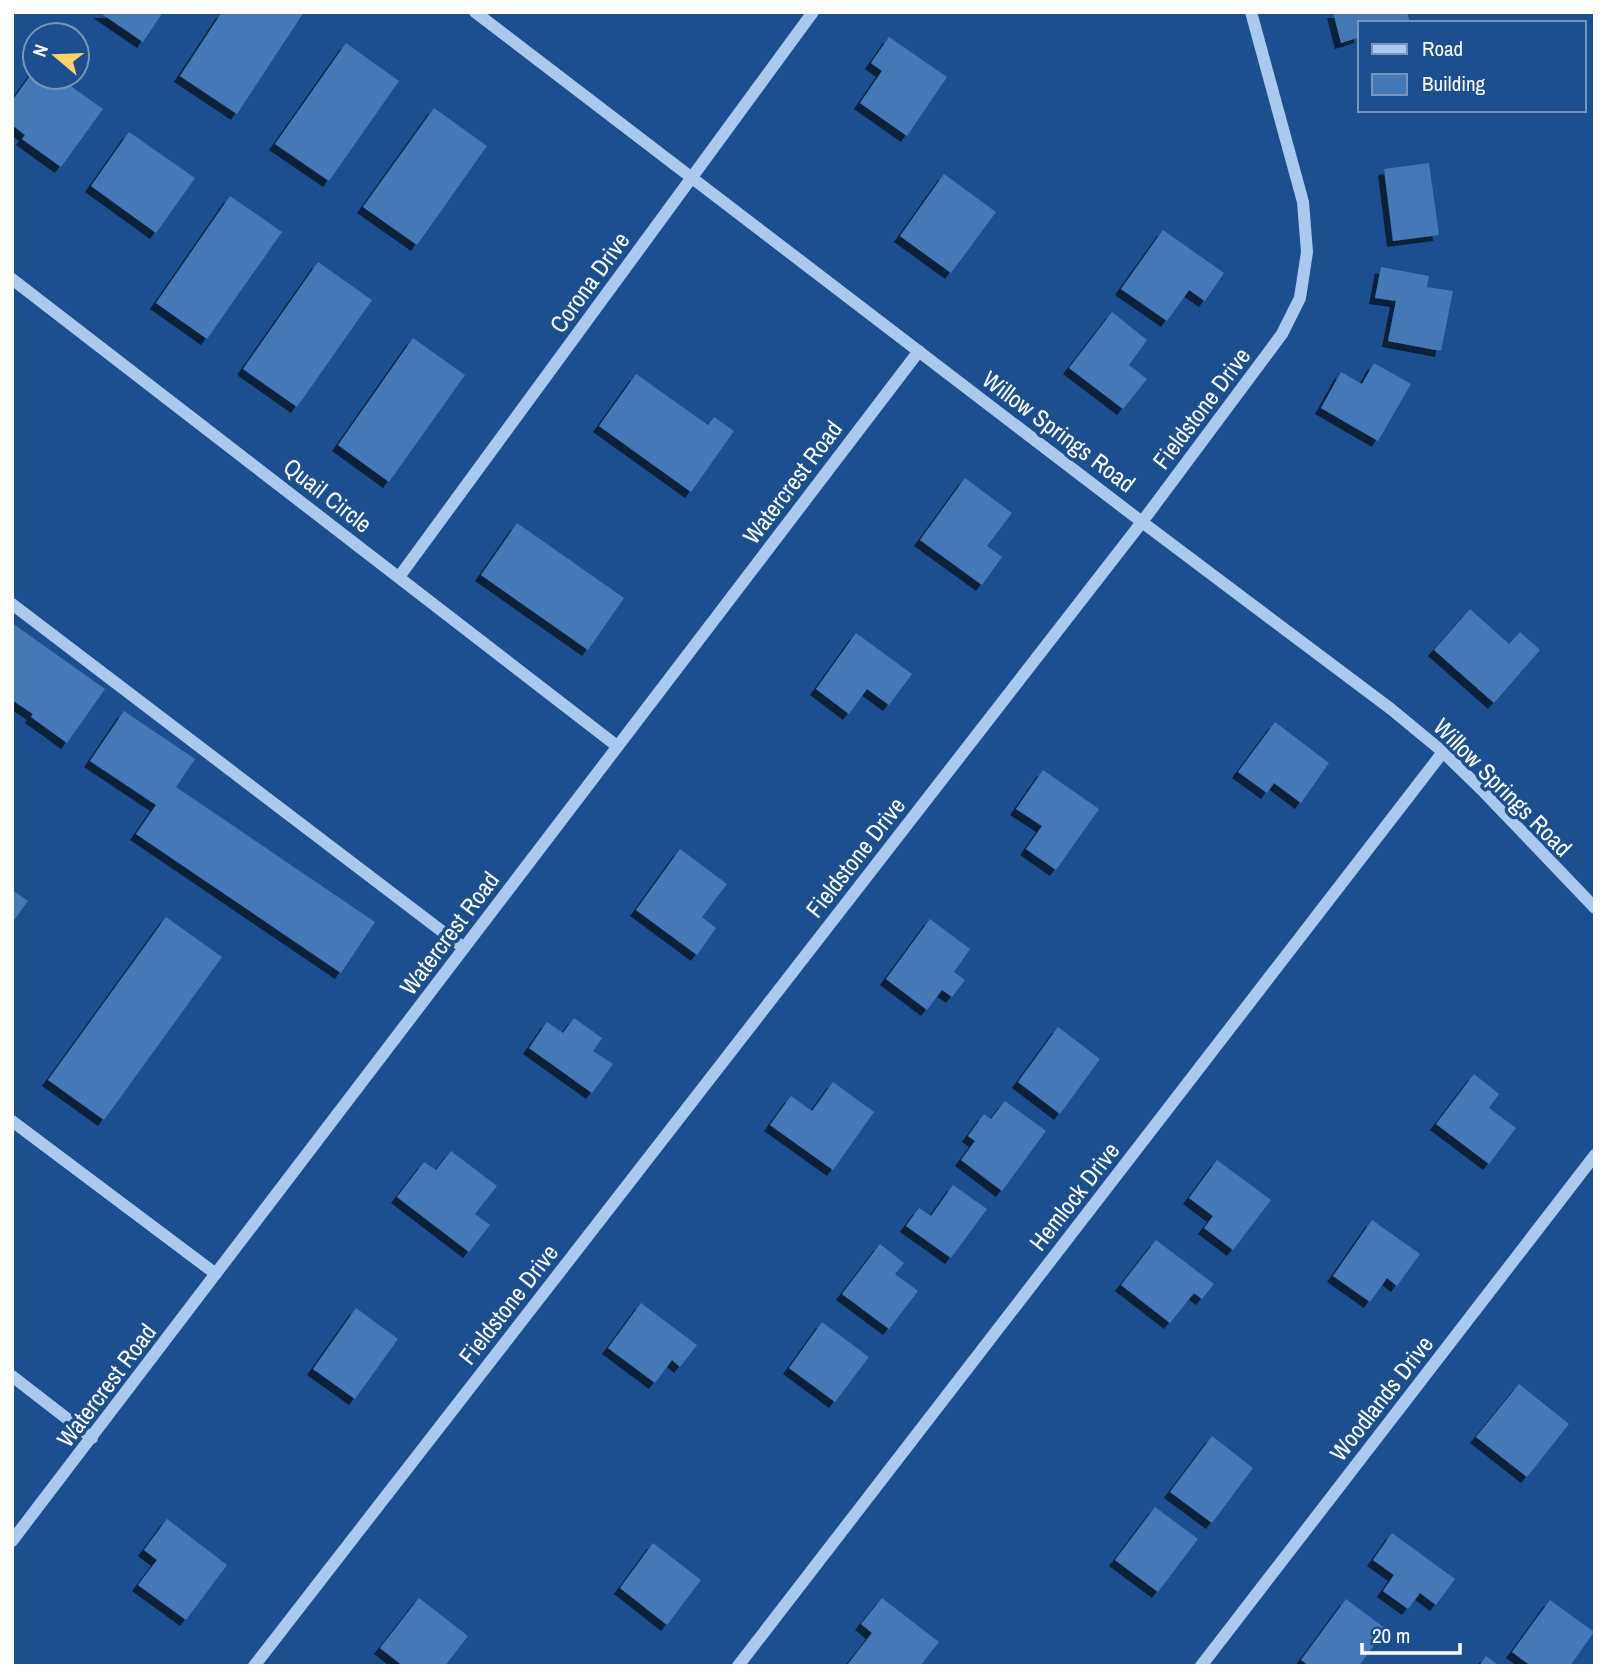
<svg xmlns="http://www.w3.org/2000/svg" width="1607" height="1678" font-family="'Archivo Narrow',sans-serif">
	<defs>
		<filter id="shadow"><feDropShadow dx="-6" dy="6" stdDeviation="0" flood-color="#0009"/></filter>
	</defs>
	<rect width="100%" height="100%" fill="#1b4f8f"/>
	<path fill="#4478b7" filter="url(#shadow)" d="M99 12H163L143 42Z
		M222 12H304L237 114 180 76Z
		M1333 12H1407L1410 23H1360V37L1341 43Z
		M889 37 947 77 907 136 860 103 882 71 871 63Z
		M346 43 399 81 329 181 275 144Z
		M35 69V77H58L103 109 61 167 22 139 25 135 12 125V101Z
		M434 108 487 146 417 245 363 207Z
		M129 132 195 178 156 233 91 186Z
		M1429 163 1439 235 1393 241 1384 169Z
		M944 174 996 212 951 273 900 236Z
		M230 196 282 232 207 339 156 303Z
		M1163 230 1224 273 1205 301 1189 290 1167 321 1121 289Z
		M318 262 372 300 297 407 243 369Z
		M1381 267 1429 276 1427 287 1453 291 1441 351 1388 341 1396 301 1375 298Z
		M1112 312 1147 340 1129 365 1147 379 1123 409 1069 368Z
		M413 338 465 375 389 482 338 445Z
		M1374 363 1411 384 1378 441 1321 408 1341 372 1362 384Z
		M636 374 708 425 714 417 734 431 691 492 599 426Z
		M965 478 1012 513 987 546 1002 557 982 585 920 540Z
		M517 523 624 598 588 650 481 575Z
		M1470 609 1509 644 1520 632 1540 650 1494 703 1434 650Z
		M12 623 105 689 67 743 31 717 33 714 12 700Z
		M856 633 912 674 889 705 867 689 849 714 816 689Z
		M124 711 195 759 176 787 375 922 341 973 136 834 156 805 90 761Z
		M1275 722 1329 763 1301 803 1274 783 1267 793 1238 772Z
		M1043 770 1099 809 1056 870 1026 849 1042 826 1016 809Z
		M680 849 727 884 702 917 716 928 697 955 636 910Z
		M12 890 28 901 12 923Z
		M166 917 222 957 104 1120 48 1080Z
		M930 919 970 949 954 972 965 980 952 997 942 990 927 1010 886 979Z
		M574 1018 602 1038 593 1051 613 1064 592 1093 529 1048 547 1022 563 1033Z
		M1058 1027 1100 1059 1060 1114 1018 1082Z
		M1474 1074 1499 1094 1489 1108 1516 1128 1489 1164 1436 1124Z
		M833 1082 874 1112 833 1170 770 1125 791 1096 812 1111Z
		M1005 1101 1046 1131 1002 1191 961 1160 975 1141 968 1136 984 1114 991 1119Z
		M451 1151 497 1186 475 1214 490 1225 469 1252 397 1197 424 1162 436 1170Z
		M1217 1160 1271 1200 1233 1250 1204 1228 1213 1216 1189 1198Z
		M953 1185 987 1209 951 1258 906 1226 919 1208 931 1216Z
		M1372 1220 1420 1254 1397 1286 1387 1278 1370 1302 1333 1276Z
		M1156 1240 1214 1284 1202 1299 1194 1293 1170 1323 1121 1285Z
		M880 1244 904 1263 895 1274 918 1291 889 1329 842 1294Z
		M641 1303 697 1345 680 1367 672 1360 655 1383 608 1348Z
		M356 1308 398 1339 355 1399 313 1369Z
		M822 1322 869 1357 835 1402 789 1368Z
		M1519 1384 1569 1424 1527 1477 1476 1437Z
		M1212 1436 1253 1468 1212 1523 1170 1492Z
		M1155 1507 1198 1539 1158 1592 1115 1560Z
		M167 1519 227 1565 186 1620 138 1585 157 1560 144 1550Z
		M1392 1533 1455 1579 1436 1605 1420 1593 1408 1609 1383 1591 1394 1575 1373 1560Z
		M653 1543 701 1580 667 1625 620 1588Z
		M419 1598 468 1636 445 1666H403L380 1648Z
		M882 1598 939 1642 920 1666H851L848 1664 872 1633 861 1624Z
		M1346 1599 1386 1629 1359 1666H1309L1301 1660Z
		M1550 1600 1594 1632 1570 1666H1531L1512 1652Z
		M1486 1656 1500 1666H1479Z"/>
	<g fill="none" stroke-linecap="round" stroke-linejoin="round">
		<path stroke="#a9c9ee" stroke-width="12" d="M475 12 1142 522 1391 709 1443 752 1485 793 1595 908
			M12 279 617 746
			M399 577 813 12
			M12 604 464 948
			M12 1121 216 1274
			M12 1376 92 1438
			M12 1541 919 351
			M254 1666 1142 522 1282 334 1300 298 1307 252 1303 202 1251 12
			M738 1666 1443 752
			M1201 1666 1595 1155"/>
	</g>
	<g text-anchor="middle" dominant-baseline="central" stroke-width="7" stroke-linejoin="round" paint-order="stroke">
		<g font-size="24" fill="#fff" stroke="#1b4f8f">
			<text transform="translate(589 282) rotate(-54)">Corona Drive</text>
			<text transform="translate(1201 408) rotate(-53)">Fieldstone Drive</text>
			<text transform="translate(1059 431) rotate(37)">Willow Springs Road</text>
			<text transform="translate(792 482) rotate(-53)">Watercrest Road</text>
			<text transform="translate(328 495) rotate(38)">Quail Circle</text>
			<text transform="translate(1503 787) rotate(45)">Willow Springs Road</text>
			<text transform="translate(855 857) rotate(-52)">Fieldstone Drive</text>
			<text transform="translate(449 933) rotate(-53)">Watercrest Road</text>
			<text transform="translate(1074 1196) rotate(-52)">Hemlock Drive</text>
			<text transform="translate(508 1304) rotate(-52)">Fieldstone Drive</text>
			<text transform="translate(106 1385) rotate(-53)">Watercrest Road</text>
			<text transform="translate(1381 1398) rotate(-52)">Woodlands Drive</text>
		</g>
	</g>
	<rect width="1607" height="1678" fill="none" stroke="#ffffff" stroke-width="28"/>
	<rect x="1358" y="21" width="228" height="91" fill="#1b4f8f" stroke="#7695bc" stroke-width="2"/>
	<rect x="1372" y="44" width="35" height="10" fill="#a9c9ee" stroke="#7695bc" stroke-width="2"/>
	<text x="1422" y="56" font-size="21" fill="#ffffff">Road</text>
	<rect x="1372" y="74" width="35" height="21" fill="#4478b7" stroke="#7695bc" stroke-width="2"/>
	<text x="1422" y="91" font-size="21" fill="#ffffff">Building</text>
	<g transform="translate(56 56) rotate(289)"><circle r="33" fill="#1b4f8f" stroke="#7695bc" stroke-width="2"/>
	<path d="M0-5L12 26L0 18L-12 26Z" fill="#ffd166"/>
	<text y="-10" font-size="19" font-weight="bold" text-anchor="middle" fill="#ffffff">N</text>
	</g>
	<path d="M1362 1643v10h98v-10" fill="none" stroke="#ffffff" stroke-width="3.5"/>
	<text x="1372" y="1643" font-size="21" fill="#ffffff" stroke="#1b4f8f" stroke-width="5" paint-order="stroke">20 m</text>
</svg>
